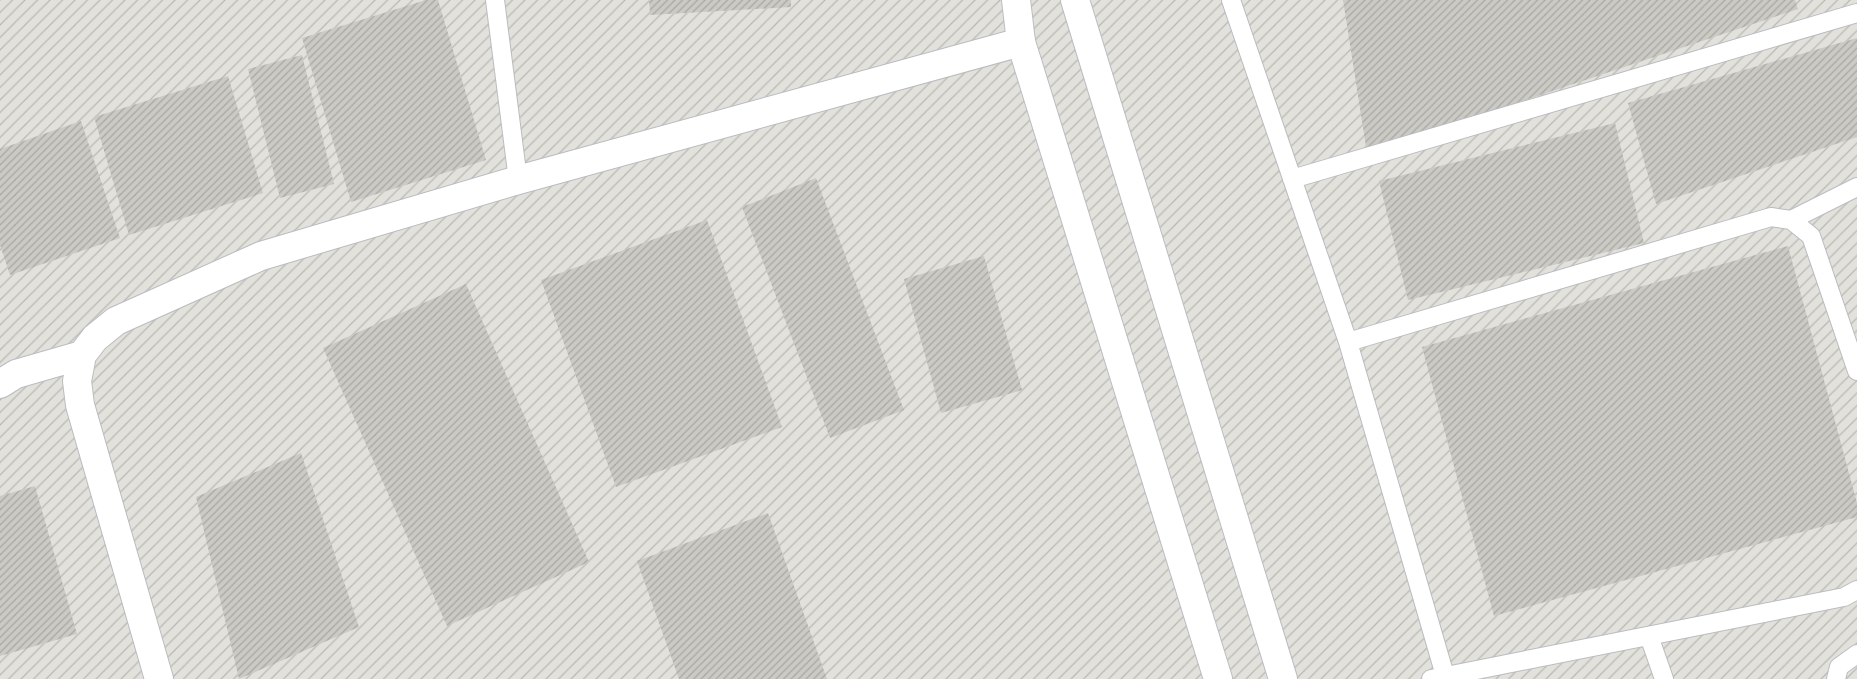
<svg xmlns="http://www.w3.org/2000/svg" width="1857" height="679" font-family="'Fira Sans Condensed',sans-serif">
	<defs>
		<pattern id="industrial-furrows" width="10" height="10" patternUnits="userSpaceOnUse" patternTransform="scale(1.25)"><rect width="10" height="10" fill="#e2e1db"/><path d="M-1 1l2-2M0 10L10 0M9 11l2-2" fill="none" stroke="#babab5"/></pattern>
		<pattern id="building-hatch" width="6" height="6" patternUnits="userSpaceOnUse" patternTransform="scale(1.25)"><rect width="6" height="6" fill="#cccac4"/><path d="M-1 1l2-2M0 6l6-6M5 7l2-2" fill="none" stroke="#a9a7a3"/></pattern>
	</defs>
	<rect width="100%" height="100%" fill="#f1f0e7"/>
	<path fill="url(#industrial-furrows)" d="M0 0H1857V679H0Z"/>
	<path fill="url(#building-hatch)" d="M426 0H438L486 160 351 202 302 38Z
		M649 0H791V7L650 15Z
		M1343 0H1795L1798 9 1367 153Z
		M1857 38V137L1656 204 1628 103Z
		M302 55 334 184 280 198 248 69Z
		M228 76 263 193 129 235 94 117Z
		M81 121 120 238 10 275 0 245V149Z
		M1615 123 1644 243 1408 300 1379 181Z
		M816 178 904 410 830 438 742 207Z
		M707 220 782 427 616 487 541 280Z
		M1788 246 1857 503V517L1494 616 1422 347Z
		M984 256 1022 390 941 413 904 279Z
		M466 284 589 562 447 626 323 348Z
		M301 453 359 627 239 679 196 497Z
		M35 486 77 634 0 656V496Z
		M768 513 827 679H679L637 561Z"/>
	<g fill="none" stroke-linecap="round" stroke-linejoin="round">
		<defs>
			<path id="service" d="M495 0 518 180
				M1231 0 1348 342 1446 679
				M1292 179 1857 13
				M1791 220 1857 187
				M1348 342 1771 217 1791 220 1811 236 1857 371
				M1649 636 1664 679
				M1431 679 1844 597 1857 590
				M1836 679 1839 667 1857 654"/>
			<path id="minor" d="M0 384 16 374 82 355
				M159 679 80 405 77 381 82 355 95 338 116 321 261 256 518 180 1021 42"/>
			<path id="secondary" d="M1016 0 1021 42 1218 679
				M1075 0 1283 679"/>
		</defs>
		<use href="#service" stroke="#b9bcc1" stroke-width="20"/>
		<use href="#minor" stroke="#b9bcc1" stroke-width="30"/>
		<use href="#secondary" stroke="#babdc3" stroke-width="30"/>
		<use href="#service" stroke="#fff" stroke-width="18"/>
		<use href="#minor" stroke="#fff" stroke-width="28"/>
		<use href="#secondary" stroke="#fff" stroke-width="28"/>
	</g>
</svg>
